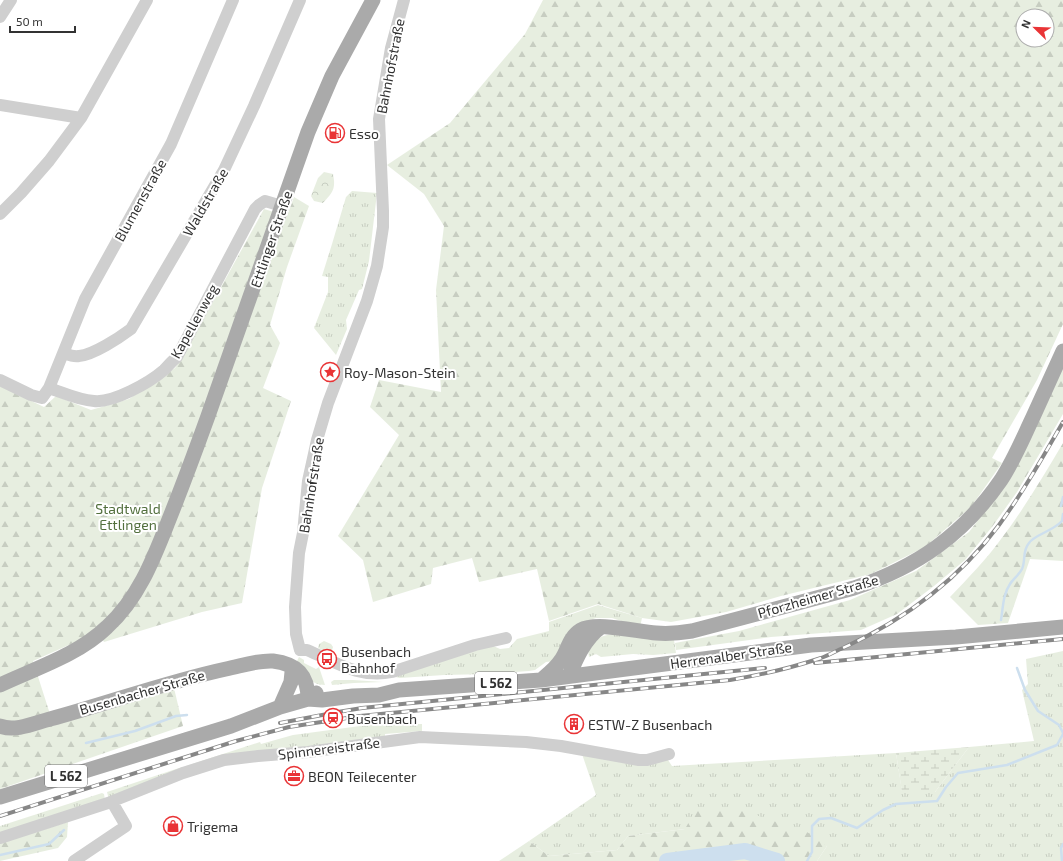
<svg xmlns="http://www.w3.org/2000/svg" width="1063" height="861" font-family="'Exo 2',sans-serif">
	<defs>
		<pattern id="grass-tufts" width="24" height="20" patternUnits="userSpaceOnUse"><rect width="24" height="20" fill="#e7eee0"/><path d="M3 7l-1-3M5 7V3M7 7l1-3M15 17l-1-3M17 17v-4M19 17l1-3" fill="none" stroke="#c7cdc1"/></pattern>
		<pattern id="forest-firs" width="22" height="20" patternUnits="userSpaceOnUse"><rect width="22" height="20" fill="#e7eee0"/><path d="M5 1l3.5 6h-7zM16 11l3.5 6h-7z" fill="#c7cdc1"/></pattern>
		<pattern id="wetland-marsh" width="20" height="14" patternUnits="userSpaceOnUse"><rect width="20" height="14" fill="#e7eee0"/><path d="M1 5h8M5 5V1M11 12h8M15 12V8" fill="none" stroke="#c7cdc1"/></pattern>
		<pattern id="park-crowns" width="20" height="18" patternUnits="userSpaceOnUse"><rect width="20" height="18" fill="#e7eee0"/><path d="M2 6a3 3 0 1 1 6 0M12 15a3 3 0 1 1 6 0" fill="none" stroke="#c7cdc1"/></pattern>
	</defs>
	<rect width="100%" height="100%" fill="#fff"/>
	<path fill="url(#grass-tufts)" d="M352 191 377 193 369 261 362 289 359 290 346 320 347 329 336 355 314 328 328 292V277L322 276 332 244 346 197Z
		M598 605 642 618 640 627 612 618H596L584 622 555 661 546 662 535 670 529 671 488 674 444 675 400 678 395 677 489 644 500 649 509 648 517 639 549 631V622Z
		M615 634 650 639 674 640 676 653 653 655 633 654 601 657 596 654 589 657 588 651C597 639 599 635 615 634Z
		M324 641 331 644 333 647 331 654 318 648 319 644Z
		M1063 651V861H817L827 846 685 829 628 836 617 850 549 856 529 841 596 795 582 754 668 760 672 766 896 753 902 791 935 792 969 747 1034 741 1022 690 1028 684 1026 659Z
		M299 657 304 660V663L316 669 319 667 325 685C311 685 305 674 298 664L297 661Z
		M334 680H353L383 682 354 683 332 685 331 682Z
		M375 724H422V731L385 734V739L186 766 260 742 261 744 293 735Z
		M182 767V769L109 800 107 792Z
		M102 793 104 794 105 800 0 834V826Z"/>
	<path fill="url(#forest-firs)" fill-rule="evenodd" d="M543 0H1063V324L1037 380 992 458 1002 463 971 507 925 547 871 574 781 596 726 612 671 622 642 618 598 604 549 621 537 569 479 582 472 558 433 568 431 584 373 602 363 560 338 536 399 435 370 407 379 380 441 392 436 290 444 226 424 194 387 165 450 123 525 34ZM1023 16H1047V40H1023Z
		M294 197 309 206 287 267 270 325 280 343 263 388 291 401 262 488 242 603 202 612 104 642 97 628 80 640 33 661 49 711 52 726 174 688 183 726 0 789V386L44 407 56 396 91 410 129 399 175 368 182 358 264 209 287 216Z
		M1063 365V414L1017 492 992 527 965 560 934 586 905 608 897 614 861 630 771 637 676 650 675 643 739 631 850 600 916 571 969 532 1010 479Z
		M1063 443V561L1030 559 1008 623 978 625 950 597C968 578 986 560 1001 539 1024 509 1044 475 1063 443Z
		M732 807 807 832 827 846 817 861H499L529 841 549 856 617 850 628 836 685 829 695 811Z
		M68 822 67 837 58 848 0 861V843Z"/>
	<path fill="url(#wetland-marsh)" d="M969 747 935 792H902L896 753Z"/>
	<path fill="url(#park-crowns)" d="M324 172 333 174C336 189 333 192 323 203L314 201 311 196 318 178Z"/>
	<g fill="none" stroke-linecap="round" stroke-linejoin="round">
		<path stroke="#cddfee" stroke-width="2.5" d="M1061 506 1063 497
			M1001 620C1003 608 1003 594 1010 584 1013 579 1019 575 1022 569 1026 560 1022 551 1029 543 1034 535 1053 531 1062 521L1063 514
			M1017 668 1025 690 1038 711 1059 725 1063 733
			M86 743 135 731 176 716 187 715
			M0 855 49 844 64 830
			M807 861 812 852V826L819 819 831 818 857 828 883 810 896 804 937 801 946 787 958 773 1007 765 1057 745 1063 734
			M1062 861 1061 848 1063 844"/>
		<path stroke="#cddfee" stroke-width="16" d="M667 861 745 851 777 861"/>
		<path stroke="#cfcfcf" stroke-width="12" d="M0 17 11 0
			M0 105 81 118
			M0 214 21 193 49 161 81 118 147 0
			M64 353C69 355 73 357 79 356 93 355 119 338 131 329L224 170 254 106 300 0
			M0 380 31 395 42 398 49 388 85 299 171 144 233 0
			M49 388C64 393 78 400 94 401 113 403 149 383 164 370 168 366 172 361 177 357L255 209 259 205 265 201 282 206
			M300 650 296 634 295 607 299 553 303 533 308 481 317 440 328 403 367 301 377 266 383 227V211L379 119 391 48 404 0
			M300 650H307C335 662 360 679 392 672L475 645 506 638
			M0 838 108 803 183 773 224 760 258 756 308 752 420 737 526 742 561 746 639 760H647L669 754
			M74 861 126 826 112 802"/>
		<path stroke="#aaa" stroke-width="15" d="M569 676C576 659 585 638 601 627
			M541 680C548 674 556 668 561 660 568 651 568 638 581 630 596 621 638 632 656 633 668 634 680 633 692 631L854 588C917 567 963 535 1001 480 1014 460 1023 438 1033 417 1043 395 1053 373 1063 351
			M0 685C36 668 78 655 107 627 138 599 153 560 168 522 182 487 195 452 208 416 242 322 275 227 308 132L332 76 373 0
			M308 699 322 700 353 696 379 695 399 690 541 680 811 645 956 637 1063 627
			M280 707 291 682 292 672
			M0 726C15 732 35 723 50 719 109 703 166 682 226 669 241 666 258 660 273 661 297 664 308 675 308 699
			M0 797 231 726 280 707 308 699 316 693"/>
		<defs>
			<path id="rail" d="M815 663 1063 639
				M280 723 338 712 362 708 765 668
				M0 816 236 741 289 727 360 716 730 680C761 675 791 668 821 658 829 655 836 651 843 648 904 620 959 579 999 525 1023 492 1043 457 1063 422"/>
		</defs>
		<use href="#rail" stroke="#878787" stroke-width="4"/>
		<use href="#rail" stroke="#fff" stroke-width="2.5" stroke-dasharray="8" stroke-linecap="butt"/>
	</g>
	<defs>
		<symbol id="fuel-ring" viewBox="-11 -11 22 22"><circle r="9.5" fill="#fff" stroke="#e93436" stroke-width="1.5"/><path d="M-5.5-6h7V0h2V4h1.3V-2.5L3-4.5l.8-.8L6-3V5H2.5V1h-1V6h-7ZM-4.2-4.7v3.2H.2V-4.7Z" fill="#e93436"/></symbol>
		<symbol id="sight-ring" viewBox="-11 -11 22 22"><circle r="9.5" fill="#fff" stroke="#e93436" stroke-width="1.5"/><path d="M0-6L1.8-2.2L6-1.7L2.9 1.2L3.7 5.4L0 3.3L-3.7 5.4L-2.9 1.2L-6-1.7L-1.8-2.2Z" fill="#e93436"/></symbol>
		<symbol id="bus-ring" viewBox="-11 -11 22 22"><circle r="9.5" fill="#fff" stroke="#e93436" stroke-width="1.5"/><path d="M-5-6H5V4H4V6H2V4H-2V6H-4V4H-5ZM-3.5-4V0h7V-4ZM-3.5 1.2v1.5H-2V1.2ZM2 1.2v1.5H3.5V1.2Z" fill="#e93436"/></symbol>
		<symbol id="station-ring" viewBox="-11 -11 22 22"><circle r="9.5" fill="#fff" stroke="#e93436" stroke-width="1.5"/><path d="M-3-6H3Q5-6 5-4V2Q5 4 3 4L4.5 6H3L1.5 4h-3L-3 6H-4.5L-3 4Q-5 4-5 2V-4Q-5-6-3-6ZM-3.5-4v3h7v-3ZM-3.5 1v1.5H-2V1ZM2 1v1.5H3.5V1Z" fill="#e93436"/></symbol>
		<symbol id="building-ring" viewBox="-11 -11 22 22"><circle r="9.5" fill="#fff" stroke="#e93436" stroke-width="1.5"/><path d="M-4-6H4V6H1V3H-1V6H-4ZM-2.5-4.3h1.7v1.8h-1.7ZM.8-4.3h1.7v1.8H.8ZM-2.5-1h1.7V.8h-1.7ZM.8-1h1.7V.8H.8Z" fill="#e93436"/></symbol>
		<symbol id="office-ring" viewBox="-11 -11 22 22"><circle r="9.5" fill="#fff" stroke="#e93436" stroke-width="1.5"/><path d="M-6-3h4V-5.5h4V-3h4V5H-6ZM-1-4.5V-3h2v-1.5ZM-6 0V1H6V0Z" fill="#e93436"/></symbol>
		<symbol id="shop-ring" viewBox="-11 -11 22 22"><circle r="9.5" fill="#fff" stroke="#e93436" stroke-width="1.5"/><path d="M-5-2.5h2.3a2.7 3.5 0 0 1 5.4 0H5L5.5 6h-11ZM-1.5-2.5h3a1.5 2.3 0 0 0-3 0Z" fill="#e93436"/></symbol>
	</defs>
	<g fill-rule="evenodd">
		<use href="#fuel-ring" x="324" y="122" width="22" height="22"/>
		<use href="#sight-ring" x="319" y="361" width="22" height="22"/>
		<use href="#bus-ring" x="316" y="648" width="22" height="22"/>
		<use href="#station-ring" x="322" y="707" width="22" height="22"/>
		<use href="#building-ring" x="563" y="713" width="22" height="22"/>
		<use href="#office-ring" x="283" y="765" width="22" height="22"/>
		<use href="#shop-ring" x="162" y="815" width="22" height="22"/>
	</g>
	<g text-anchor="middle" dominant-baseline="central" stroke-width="4" stroke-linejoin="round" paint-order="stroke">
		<g fill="#fff" stroke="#707070" stroke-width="1">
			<rect x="475" y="672" width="42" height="22" rx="3"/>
			<rect x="45" y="765" width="42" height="22" rx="3"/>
		</g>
		<g font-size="13" font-weight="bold" fill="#323232">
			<text x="496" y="683">L 562</text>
			<text x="66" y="776">L 562</text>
		</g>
		<g font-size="14" fill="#323232" stroke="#fff">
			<text transform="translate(390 66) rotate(-79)">Bahnhofstraße</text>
			<text transform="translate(140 200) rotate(-61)">Blumenstraße</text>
			<text transform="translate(205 202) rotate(-60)">Waldstraße</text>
			<text transform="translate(271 239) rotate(-71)">Ettlinger Straße</text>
			<text transform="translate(194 321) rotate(-61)">Kapellenweg</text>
			<text transform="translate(311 485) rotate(-81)">Bahnhofstraße</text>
			<text transform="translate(818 596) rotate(-16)">Pforzheimer Straße</text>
			<text transform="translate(731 655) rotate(-8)">Herrenalber Straße</text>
			<text transform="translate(142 692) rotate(-16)">Busenbacher Straße</text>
			<text transform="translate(329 748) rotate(-7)">Spinnereistraße</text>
		</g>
		<g font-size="14" fill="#323232" stroke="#fff" text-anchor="start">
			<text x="349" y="133">Esso</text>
			<text x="344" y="372">Roy-Mason-Stein</text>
			<text x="341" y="651">Busenbach<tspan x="341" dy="16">Bahnhof</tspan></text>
			<text x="347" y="718">Busenbach</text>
			<text x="588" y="724">ESTW-Z Busenbach</text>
			<text x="308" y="776">BEON Teilecenter</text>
			<text x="187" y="826">Trigema</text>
		</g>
		<g font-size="14" fill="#526f3d" stroke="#fff">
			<text x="128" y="508">Stadtwald<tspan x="128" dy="16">Ettlingen</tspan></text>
		</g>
	</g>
	<g transform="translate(1035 28) rotate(293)"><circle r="19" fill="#ffffff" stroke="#adadad"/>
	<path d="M0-3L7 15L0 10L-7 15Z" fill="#e93436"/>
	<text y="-6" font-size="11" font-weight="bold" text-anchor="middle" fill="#323232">N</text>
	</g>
	<path d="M10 26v6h65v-6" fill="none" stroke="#323232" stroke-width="2"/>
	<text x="16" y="26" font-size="12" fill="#323232" stroke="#ffffff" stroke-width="3" paint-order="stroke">50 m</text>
</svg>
